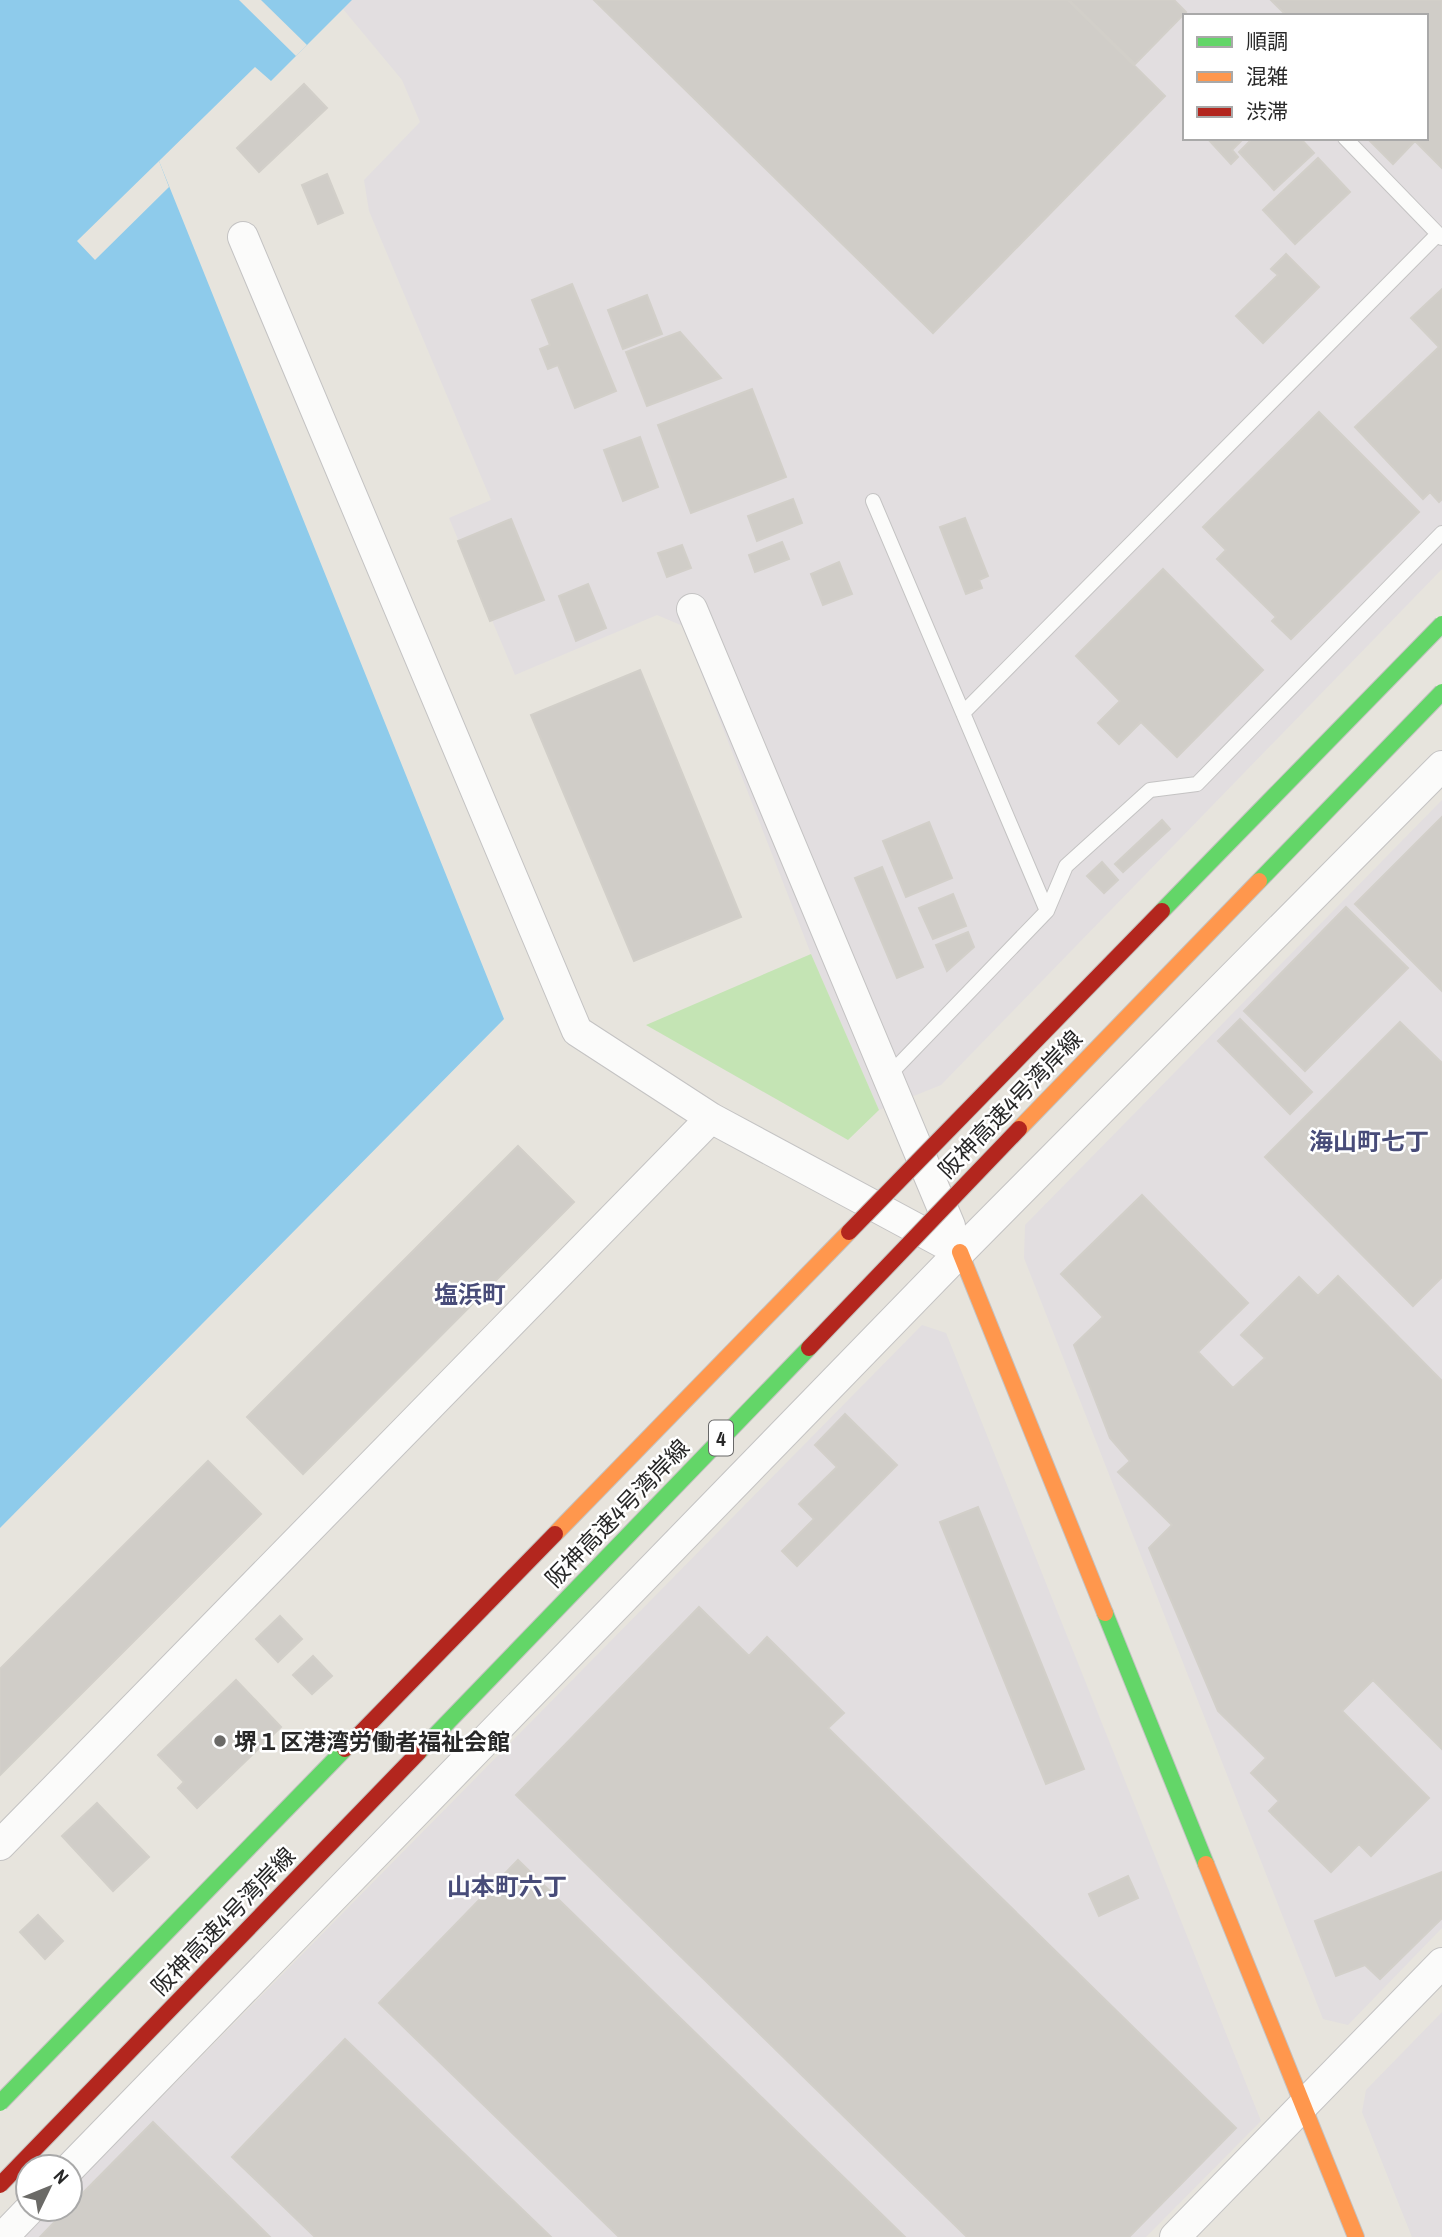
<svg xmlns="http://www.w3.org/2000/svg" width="1442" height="2237" font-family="'Archivo Narrow','Noto Sans JP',sans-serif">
	<rect width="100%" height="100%" fill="#e7e4dd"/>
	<path fill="#e2dee0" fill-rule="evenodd" d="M352 0H1442V569L941 1085 879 1110 811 954 683 626 657 615 515 675 449 518 491 500 369 211 364 180 420 122 402 80 343 9ZM1185 16H1426V138H1185Z
		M1442 800V1928L1348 2025 1323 2019 1024 1258 1025 1225Z
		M922 1325 946 1333 1261 2121 1146 2237H24L52 2209H70V2190Z
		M1442 2012V2237H1412L1362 2112 1366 2090Z"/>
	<path fill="#c4e4b4" d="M811 954 879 1110 848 1140 646 1025Z"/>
	<path fill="#8ecbeb" d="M0 0H352L271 81 255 67 159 161 504 1019 0 1528Z"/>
	<path fill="#e7e4dd" d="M239 0H261L307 45 296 56Z
		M159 161 169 187 95 260 77 241Z"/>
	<path fill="#d0cdc8" stroke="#d2cfc9" stroke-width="2" d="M594 0H1068L1165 96 933 333Z
		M1069 0H1174L1186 12 1135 64Z
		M1271 0H1442V168L1415 141 1393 164 1367 138H1426V16H1287Z
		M304 84 327 108 259 172 237 148Z
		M1207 138H1244L1232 150 1238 157 1231 164Z
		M1253 138H1300L1314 153 1274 190 1239 152Z
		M1318 158 1350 192 1295 244 1263 210Z
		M327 174 343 213 318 224 302 185Z
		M1286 254 1319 287 1263 343 1236 316 1278 275 1271 269Z
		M572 284 616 391 575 408 558 365 548 369 540 349 550 345 532 300Z
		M1442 289V499L1439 502 1430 492 1423 499 1355 427 1439 347 1411 318Z
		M647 295 662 334 623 349 608 310Z
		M680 332 721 378 647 406 626 352Z
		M752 389 786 477 691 513 658 425Z
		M1319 412 1419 512 1291 639 1272 621 1276 617 1217 559 1226 550 1203 527Z
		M640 437 658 487 623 501 604 450Z
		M793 499 802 523 757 541 748 516Z
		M965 518 988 576 979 580 982 588 966 594 940 527Z
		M511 519 544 600 490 621 458 541Z
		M782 542 789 559 755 572 749 555Z
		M682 545 691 568 667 577 658 553Z
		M839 562 852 594 823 605 811 574Z
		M1163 569 1263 670 1177 757 1141 722 1119 744 1098 723 1120 701 1076 656Z
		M588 584 606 628 576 641 559 596Z
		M640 670 741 917 634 961 531 715Z
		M1442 817V991L1355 904Z
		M1162 820 1170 829 1123 872 1115 864Z
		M929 822 952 878 906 897 883 841Z
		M1102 862 1118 880 1104 893 1087 876Z
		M882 867 923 967 897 978 855 878Z
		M953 894 966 926 933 939 919 908Z
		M1346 907 1408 968 1305 1071 1244 1011Z
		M968 932 974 947 947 971 936 945Z
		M1240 1019 1312 1092 1290 1114 1218 1041Z
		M1400 1022 1442 1063V1277L1413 1306 1265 1157Z
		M518 1146 574 1202 303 1474 247 1417Z
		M1142 1195 1248 1303 1198 1352 1233 1388 1265 1358 1241 1335 1299 1277 1318 1296 1338 1276 1442 1381V1749L1373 1680 1342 1711 1429 1798 1371 1856 1359 1844 1331 1872 1269 1811 1279 1801 1251 1773 1266 1758 1218 1711 1149 1548 1172 1525 1118 1472 1130 1461 1110 1438 1074 1345 1103 1317 1061 1274Z
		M845 1414 897 1465 797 1566 782 1551 814 1519 799 1504 837 1467 815 1445Z
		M208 1461 261 1514 0 1775V1669Z
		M978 1507 1084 1769 1046 1784 940 1522Z
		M699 1607 749 1656 767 1637 844 1713 828 1728 1236 2128 1129 2237H967L516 1795Z
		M280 1616 302 1639 278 1662 256 1639Z
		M313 1656 332 1676 312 1694 293 1675Z
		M236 1680 281 1727 197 1808 178 1788 184 1782 158 1755Z
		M97 1803 149 1857 113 1891 62 1836Z
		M518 1860 905 2237H619L379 2003Z
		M1442 1872V1918L1380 1979 1365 1965 1336 1976 1315 1921Z
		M1128 1876 1138 1898 1099 1916 1089 1894Z
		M38 1915 63 1941 45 1959 20 1932Z
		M345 2039 551 2237H315L232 2157Z
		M153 2122 270 2237H40L67 2209H70V2206Z"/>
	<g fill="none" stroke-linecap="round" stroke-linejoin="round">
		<defs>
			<path id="lane" d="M1345 138 1438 234
				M873 501 1047 911 888 1076
				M963 713 1438 234 1442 238
				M1047 911 1066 866 1150 790 1197 784 1442 533"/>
			<path id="street" d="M243 237 577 1031 711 1118 960 1252
				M692 609 950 1226
				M0 1845 711 1118
				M70 2168 960 1252 1442 766
				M3 2237 30 2209
				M1175 2237 1442 1963"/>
			<path id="fast" d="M1105 1613 1206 1864"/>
			<path id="slow" d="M960 1252 1105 1613
				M1206 1864 1356 2237"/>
		</defs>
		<use href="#lane" stroke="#c4c3c3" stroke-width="16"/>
		<use href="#street" stroke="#c4c3c3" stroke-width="32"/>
		<use href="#fast" stroke="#c4c3c3" stroke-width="18"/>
		<use href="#slow" stroke="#c4c3c3" stroke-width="18"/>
		<use href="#lane" stroke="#fbfbfa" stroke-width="14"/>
		<use href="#street" stroke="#fbfbfa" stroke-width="30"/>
		<use href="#fast" stroke="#63d668" stroke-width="16"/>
		<use href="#slow" stroke="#ff974d" stroke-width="16"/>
		<defs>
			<path id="fast-bridge" d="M1259 881 1442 692
				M1162 911 1442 624
				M419 1752 809 1348
				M0 2103 345 1749"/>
			<path id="slow-bridge" d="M1019 1129 1259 881
				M555 1534 849 1232"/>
			<path id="jam-bridge" d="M849 1232 1162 911
				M809 1348 1019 1129
				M345 1749 555 1534
				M0 2185 419 1752"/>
		</defs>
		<use href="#fast-bridge" stroke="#c3c2c0" stroke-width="18" stroke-linecap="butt"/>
		<use href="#slow-bridge" stroke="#c3c2c0" stroke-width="18" stroke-linecap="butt"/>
		<use href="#jam-bridge" stroke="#c3c2c0" stroke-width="18" stroke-linecap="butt"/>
		<use href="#fast-bridge" stroke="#63d668" stroke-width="16"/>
		<use href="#slow-bridge" stroke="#ff974d" stroke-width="16"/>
		<use href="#jam-bridge" stroke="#b3261e" stroke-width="16"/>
	</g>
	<circle fill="#6b6a67" stroke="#fff" stroke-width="2.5" cx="220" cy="1741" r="7"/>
	<g text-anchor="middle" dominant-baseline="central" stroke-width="5" stroke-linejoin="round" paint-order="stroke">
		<rect fill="#fff" stroke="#686868" stroke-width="2" x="709" y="1420.5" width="24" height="35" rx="5"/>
		<g font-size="21" font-weight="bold" fill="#282828">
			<text x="721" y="1438">4</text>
		</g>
		<g font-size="23" fill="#282828" stroke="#fff">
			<text transform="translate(1010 1104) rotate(-46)">阪神高速4号湾岸線</text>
			<text transform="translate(617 1513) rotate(-46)">阪神高速4号湾岸線</text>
			<text transform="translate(223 1921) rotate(-46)">阪神高速4号湾岸線</text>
		</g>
		<g font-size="23" font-weight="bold" fill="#282828" stroke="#fff" text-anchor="start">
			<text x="234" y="1741">堺１区港湾労働者福祉会館</text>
		</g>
		<g font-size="24" font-weight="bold" fill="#484c79" stroke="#fff">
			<text x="1369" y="1141">海山町七丁</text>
			<text x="470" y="1294">塩浜町</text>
			<text x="507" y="1886">山本町六丁</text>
		</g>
	</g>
	<rect x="1183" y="14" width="245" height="126" fill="#ffffff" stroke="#a9a9a9" stroke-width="2"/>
	<rect x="1197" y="37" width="35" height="10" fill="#63d668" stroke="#a9a9a9" stroke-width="2"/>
	<text x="1246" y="49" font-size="21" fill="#282828">順調</text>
	<rect x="1197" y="72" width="35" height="10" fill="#ff974d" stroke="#a9a9a9" stroke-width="2"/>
	<text x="1246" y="84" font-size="21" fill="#282828">混雑</text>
	<rect x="1197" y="107" width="35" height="10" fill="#b3261e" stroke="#a9a9a9" stroke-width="2"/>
	<text x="1246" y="119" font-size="21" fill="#282828">渋滞</text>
	<g transform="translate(49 2188) rotate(47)"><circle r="33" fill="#ffffff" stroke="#a9a9a9" stroke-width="2"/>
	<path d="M0-5L12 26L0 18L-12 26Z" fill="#6b6a67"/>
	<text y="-10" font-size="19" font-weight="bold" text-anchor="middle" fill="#282828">N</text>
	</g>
</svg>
